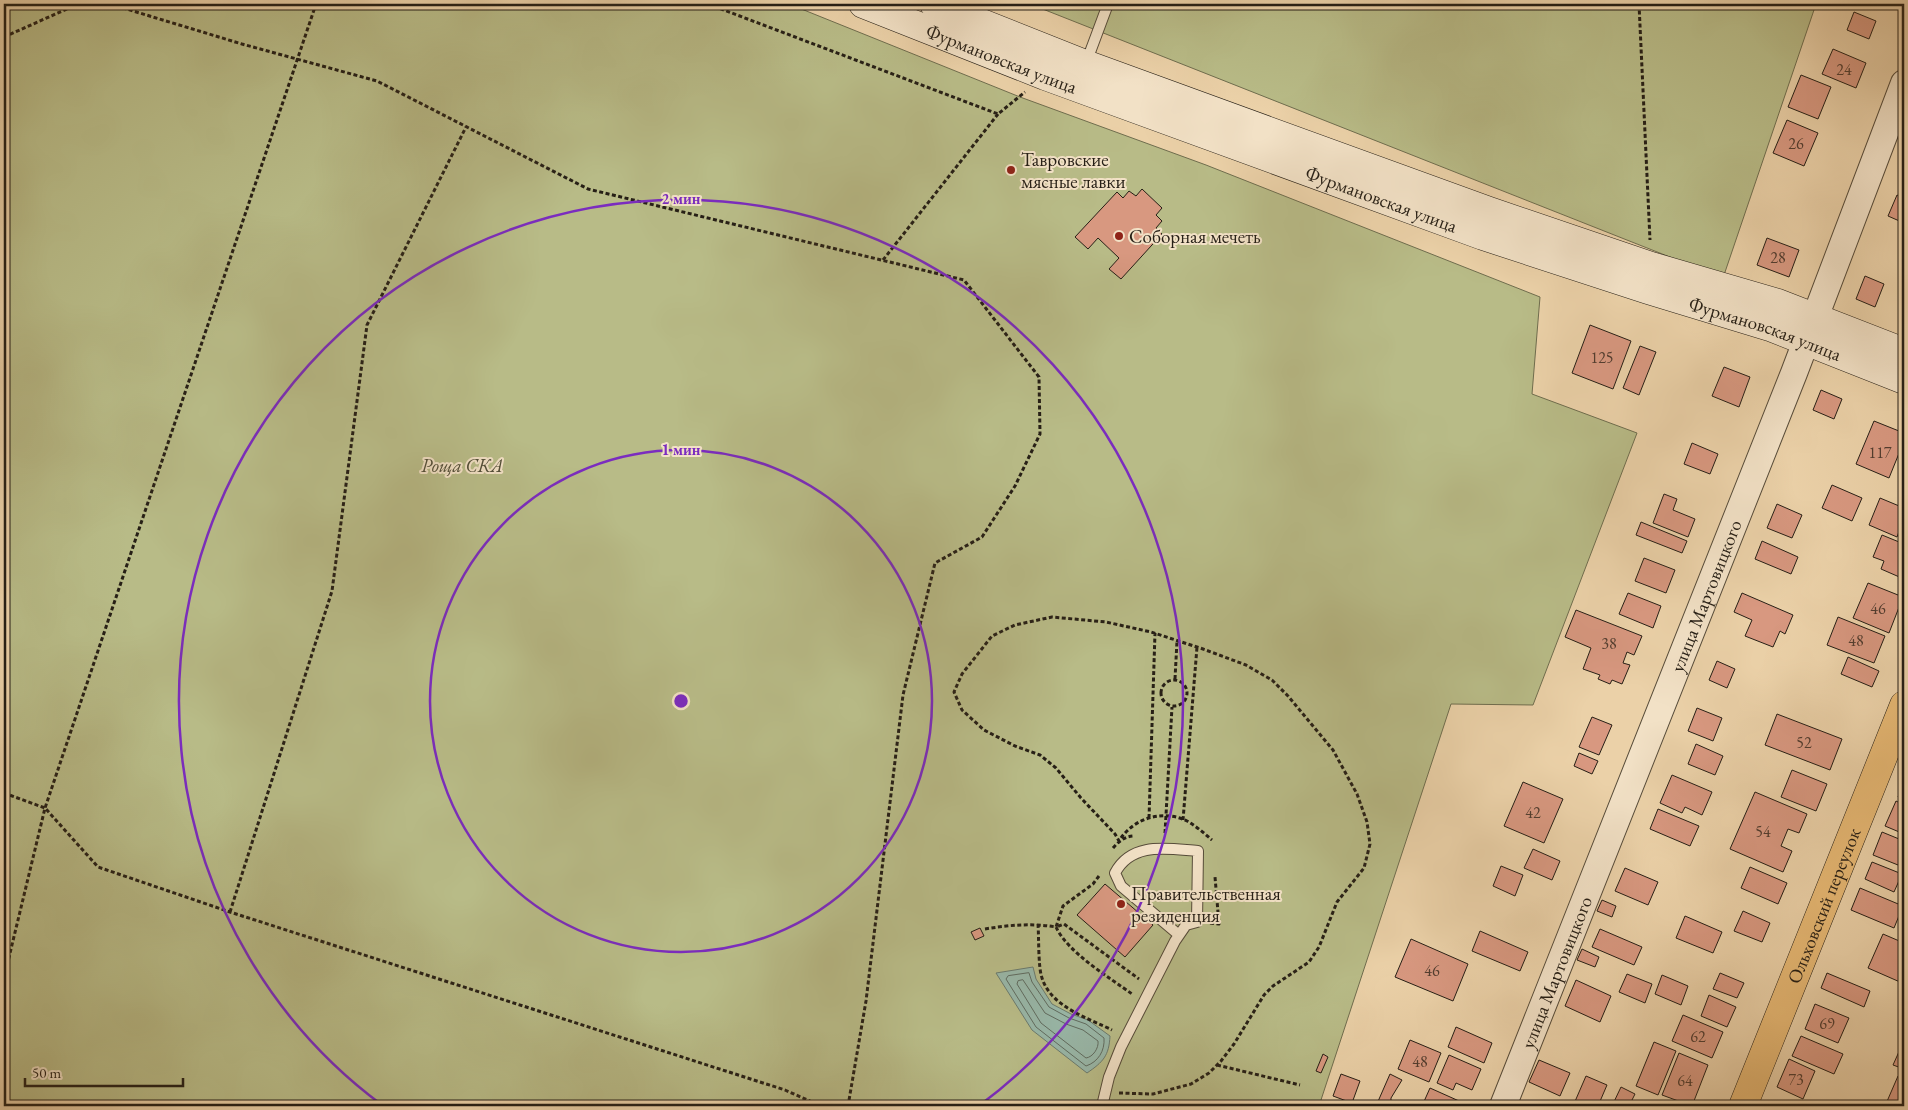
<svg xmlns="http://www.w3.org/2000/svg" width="1908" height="1110" font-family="'EB Garamond',serif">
	<rect width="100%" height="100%" fill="#ebd1a8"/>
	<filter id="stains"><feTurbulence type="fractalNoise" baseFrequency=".004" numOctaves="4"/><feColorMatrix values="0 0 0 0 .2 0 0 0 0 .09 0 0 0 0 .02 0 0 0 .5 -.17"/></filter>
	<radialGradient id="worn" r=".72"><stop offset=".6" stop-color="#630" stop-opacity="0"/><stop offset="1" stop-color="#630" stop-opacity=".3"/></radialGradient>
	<path fill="#b8bb87" stroke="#6f6d4e" d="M4 4H789L1020 97 1206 165 1540 297 1532 394 1637 433 1533 705 1451 704 1319 1106H510L492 1104 486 1106H4Z
		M1030 4H1816L1723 278Z"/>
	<path fill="#98b7a8" stroke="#6a7a6e" d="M1033 967 1036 979 1052 1004 1071 1014 1088 1020 1110 1036C1109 1056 1103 1062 1087 1073L1032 1030 996 973Z"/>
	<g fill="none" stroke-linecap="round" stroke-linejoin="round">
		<path stroke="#5f6b5f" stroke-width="1" d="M1029 973 1032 982 1049 1007 1069 1018 1086 1024 1104 1038C1105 1051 1098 1062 1086 1066L1036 1027 1006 979 1008 976Z
			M1023 980 1045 1013 1066 1024 1083 1030 1098 1041C1099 1048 1093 1057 1086 1058L1041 1023 1017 984 1018 981Z"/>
	</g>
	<path fill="#d89880" stroke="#261f16" d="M1854 12 1876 21 1869 39 1847 30Z
		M1833 49 1866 63 1856 88 1822 74Z
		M1801 75 1831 87 1818 119 1788 107Z
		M1787 120 1818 133 1804 166 1773 153Z
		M1142 189 1162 208 1156 215 1162 221 1156 228 1162 234 1121 279 1109 269 1119 258 1098 238 1088 249 1075 237 1117 192 1123 198 1129 191 1136 196Z
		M1897 195 1904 198V223L1888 216Z
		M1767 238 1799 250 1789 277 1757 265Z
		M1865 276 1884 284 1875 307 1856 299Z
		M1590 325 1631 341 1613 389 1572 373Z
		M1640 346 1656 352 1639 395 1623 388Z
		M1724 367 1750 377 1739 407 1712 396Z
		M1821 390 1842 399 1834 419 1813 410Z
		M1874 421 1904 433V441L1889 478 1856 464Z
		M1692 443 1718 454 1710 474 1684 464Z
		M1832 485 1862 498 1852 521 1822 508Z
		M1664 494 1677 499 1673 510 1695 519 1688 537 1653 523Z
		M1880 498 1904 508V518L1897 537 1869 525Z
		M1777 504 1802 515 1792 538 1767 528Z
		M1641 522 1687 541 1682 553 1636 535Z
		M1882 535 1904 544V579L1881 569 1884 561 1873 557Z
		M1762 541 1798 557 1791 574 1755 559Z
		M1644 558 1675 570 1666 593 1635 581Z
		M1868 583 1903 597 1889 633 1853 618Z
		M1628 593 1661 606 1653 628 1619 614Z
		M1742 593 1793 615 1785 634 1780 631 1773 647 1745 636 1752 620 1734 612Z
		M1576 610 1642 636 1634 655 1627 652 1623 663 1630 665 1622 684 1612 680 1610 684 1598 679 1600 675 1583 669 1591 648 1565 637Z
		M1838 617 1885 636 1874 663 1827 645Z
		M1848 657 1879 671 1872 687 1841 674Z
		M1717 661 1735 669 1727 688 1709 680Z
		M1697 708 1722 718 1713 741 1688 731Z
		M1777 714 1842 739 1830 770 1765 745Z
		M1592 717 1612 725 1599 755 1579 747Z
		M1696 744 1723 756 1715 775 1688 764Z
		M1579 753 1598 761 1592 774 1574 766Z
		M1792 770 1827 784 1816 811 1781 797Z
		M1672 775 1712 792 1702 815 1685 807 1682 813 1660 803Z
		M1523 782 1563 799 1544 843 1504 826Z
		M1904 783V800L1898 797Z
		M1755 792 1807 814 1799 833 1788 829 1781 846 1792 851 1783 872 1730 849Z
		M1896 801 1904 805V834L1885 826Z
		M1658 809 1699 826 1690 846 1650 829Z
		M1882 832 1904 841 1903 867 1873 855Z
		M1533 849 1560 861 1552 880 1524 868Z
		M1872 862 1902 874 1894 892 1865 879Z
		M1501 866 1523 875 1515 896 1493 886Z
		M1750 867 1787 883 1778 904 1741 888Z
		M1625 868 1658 882 1648 905 1615 891Z
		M1105 884 1153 925 1125 957 1077 915Z
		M1860 888 1903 906 1894 928 1851 910Z
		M1602 900 1616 906 1612 917 1597 911Z
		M1743 911 1770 923 1762 942 1734 931Z
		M1685 916 1722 932 1713 953 1676 938Z
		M980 928 984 936 975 940 971 932Z
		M1600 929 1642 947 1634 965 1592 947Z
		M1480 931 1528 952 1520 971 1472 951Z
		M1883 934 1904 943V972L1900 982 1868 968Z
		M1411 939 1468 964 1453 1001 1395 977Z
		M1582 949 1599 957 1595 967 1577 960Z
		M1720 973 1744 983 1737 998 1713 989Z
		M1827 973 1870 991 1864 1007 1821 988Z
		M1627 974 1652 984 1645 1003 1619 992Z
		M1662 975 1688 986 1681 1005 1655 994Z
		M1576 980 1611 996 1600 1022 1565 1006Z
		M1709 995 1736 1007 1727 1027 1701 1016Z
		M1815 1004 1849 1018 1838 1043 1805 1029Z
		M1683 1015 1723 1032 1712 1058 1672 1041Z
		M1456 1027 1492 1043 1484 1063 1448 1047Z
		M1801 1036 1843 1054 1834 1074 1792 1056Z
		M1410 1040 1441 1053 1429 1082 1398 1069Z
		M1654 1042 1676 1051 1658 1095 1636 1086Z
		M1902 1045 1904 1046V1069L1893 1065Z
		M1679 1053 1708 1065 1692 1106 1662 1095Z
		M1323 1054 1328 1057 1321 1073 1316 1071Z
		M1449 1055 1481 1069 1472 1090 1456 1083 1453 1090 1437 1083Z
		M1789 1059 1815 1071 1803 1099 1777 1087Z
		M1539 1060 1570 1073 1560 1096 1529 1082Z
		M1341 1074 1360 1081 1352 1103 1333 1096Z
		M1390 1074 1402 1080 1391 1098V1106H1376Z
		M1586 1076 1607 1085 1598 1106H1573Z
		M1898 1076 1904 1079V1106H1885Z
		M1621 1087 1635 1094 1629 1106H1612Z
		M1430 1088 1468 1105 1467 1106H1422Z"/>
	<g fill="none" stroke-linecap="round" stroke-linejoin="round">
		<defs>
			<path id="service" d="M1086 63 1108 4
				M1102 1106 1109 1077 1121 1047 1175 941 1186 925 1197 922 1198 851C1168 849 1132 841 1115 873L1121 886 1179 935"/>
			<g id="tertiary">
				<path id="s1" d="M1503 1106 1794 373 1904 83"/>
			</g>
			<g id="secondary">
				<path id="s2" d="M863 4 1045 76 1483 236 1648 290 1770 327 1904 380"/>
				<path d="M934 4 1085 64 1489 211 1651 266 1778 303 1904 352"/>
			</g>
			<g id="primary">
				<path id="s3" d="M1743 1106 1904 705"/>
			</g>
		</defs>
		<use href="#service" stroke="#574c3a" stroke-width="12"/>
		<use href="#tertiary" stroke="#574c3a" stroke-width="28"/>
		<use href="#secondary" stroke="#261f16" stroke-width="29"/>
		<use href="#primary" stroke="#261f16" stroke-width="29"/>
		<path stroke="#261f16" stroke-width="3" stroke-dasharray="4 2.5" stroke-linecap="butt" d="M110 4 242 44 377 81 588 189 964 280 1039 377 1040 434 1015 486 982 537 935 563 903 695 866 1001 848 1106
			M708 4 998 114 1025 92
			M1639 4 1650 240
			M4 37 78 4
			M883 260 998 114
			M1175 679 1177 641
			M1161 693a13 13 0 1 1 26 0a13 13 0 1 1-26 0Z
			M4 793 45 808 98 867 230 912 785 1090 821 1106
			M1149 818 1155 633
			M1183 820 1197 647
			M1165 833 1172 707
			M1113 848C1119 841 1125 836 1135 836
			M1099 876 1093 884 1063 906 1056 927 1064 924 1139 979
			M230 912 332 591 367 325 466 127
			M1210 923 1219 924 1215 877
			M1038 924C1039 938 1038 967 1042 978 1051 1007 1088 1018 1112 1030
			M985 929C1009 925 1032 923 1056 927 1068 953 1109 977 1132 994
			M4 978 45 808 316 4
			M1217 1065 1300 1085
			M1119 1093 1153 1094 1191 1084 1209 1073 1221 1061 1234 1044 1264 995 1273 986 1309 962 1319 947 1337 902 1364 868 1370 844 1367 822 1357 794 1333 750 1288 696 1272 680 1246 665 1203 649 1151 632 1106 622 1052 617 1015 625 992 636 962 674 954 692 962 710 984 730 1015 746 1040 755 1056 768 1081 798 1115 834 1119 841C1133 818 1163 809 1187 821 1196 826 1204 833 1212 840"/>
		<use href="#service" stroke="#f2e1c6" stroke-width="10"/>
		<use href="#tertiary" stroke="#f2e1c6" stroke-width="26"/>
		<use href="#secondary" stroke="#f2e1c6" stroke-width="28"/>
		<use href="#primary" stroke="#e6b874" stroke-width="28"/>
	</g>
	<g fill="none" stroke="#7b2cbf" stroke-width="2.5">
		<circle cx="681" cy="701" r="251"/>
		<path d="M382 1105A502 502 0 1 1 980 1105"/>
	</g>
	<g fill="#8f2418" stroke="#f2e1c6" stroke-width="2">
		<circle cx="1011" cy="170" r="5"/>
		<circle cx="1119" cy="236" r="5"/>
		<circle cx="1121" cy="904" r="5"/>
	</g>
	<g text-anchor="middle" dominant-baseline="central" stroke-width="4" stroke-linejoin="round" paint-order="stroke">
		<g font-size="16" fill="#523d30">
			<text x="1844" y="69">24</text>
			<text x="1796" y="143">26</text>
			<text x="1778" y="257">28</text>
			<text x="1602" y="357">125</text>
			<text x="1880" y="452">117</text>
			<text x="1878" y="608">46</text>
			<text x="1856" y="640">48</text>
			<text x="1609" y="643">38</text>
			<text x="1804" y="742">52</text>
			<text x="1533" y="812">42</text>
			<text x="1763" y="831">54</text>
			<text x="1432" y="970">46</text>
			<text x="1827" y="1023">69</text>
			<text x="1698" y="1036">62</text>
			<text x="1420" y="1061">48</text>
			<text x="1796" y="1079">73</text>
			<text x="1685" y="1080">64</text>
		</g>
		<g font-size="19" fill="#261f16" stroke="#f2e1c6">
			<text stroke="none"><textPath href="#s2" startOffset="149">Фурмановская улица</textPath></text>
			<text stroke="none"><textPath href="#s2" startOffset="554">Фурмановская улица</textPath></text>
			<text stroke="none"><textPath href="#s2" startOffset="959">Фурмановская улица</textPath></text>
			<text stroke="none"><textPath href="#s1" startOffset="549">улица Мартовицкого</textPath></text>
			<text stroke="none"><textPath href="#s3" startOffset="216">Ольховский переулок</textPath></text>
			<text stroke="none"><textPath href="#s1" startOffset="144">улица Мартовицкого</textPath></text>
		</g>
		<g font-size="19" fill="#261f16" stroke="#f2e1c6" text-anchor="start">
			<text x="1021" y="159">Тавровские<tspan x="1021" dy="22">мясные лавки</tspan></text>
			<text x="1129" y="236">Соборная мечеть</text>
			<text x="1131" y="893">Правительственная<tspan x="1131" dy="22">резиденция</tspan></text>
		</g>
		<g font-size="19" font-style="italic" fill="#524e38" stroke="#f2e1c6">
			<text x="462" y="465">Роща СКА</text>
		</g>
	</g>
	<circle cx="681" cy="701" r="8" fill="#7b2cbf" stroke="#f2e1c6" stroke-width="2.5"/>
	<g font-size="15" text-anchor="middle" font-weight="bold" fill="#7b2cbf" stroke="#f2e1c6" stroke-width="4" stroke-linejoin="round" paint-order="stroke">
		<text x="681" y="204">2 мин</text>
		<text x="681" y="455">1 мин</text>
	</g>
	<rect width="1908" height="1110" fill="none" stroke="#ebd1a8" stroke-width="20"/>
	<rect x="5" y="5" width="1898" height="1100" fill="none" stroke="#261f16" stroke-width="2.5"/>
	<rect x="10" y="10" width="1888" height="1090" fill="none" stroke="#261f16"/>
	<path d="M25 1078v8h158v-8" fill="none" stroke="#261f16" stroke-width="2.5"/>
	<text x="32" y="1078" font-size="15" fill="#261f16" stroke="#f2e1c6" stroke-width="4" paint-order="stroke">50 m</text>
	<rect width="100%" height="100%" filter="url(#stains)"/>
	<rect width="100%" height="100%" fill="url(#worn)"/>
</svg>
